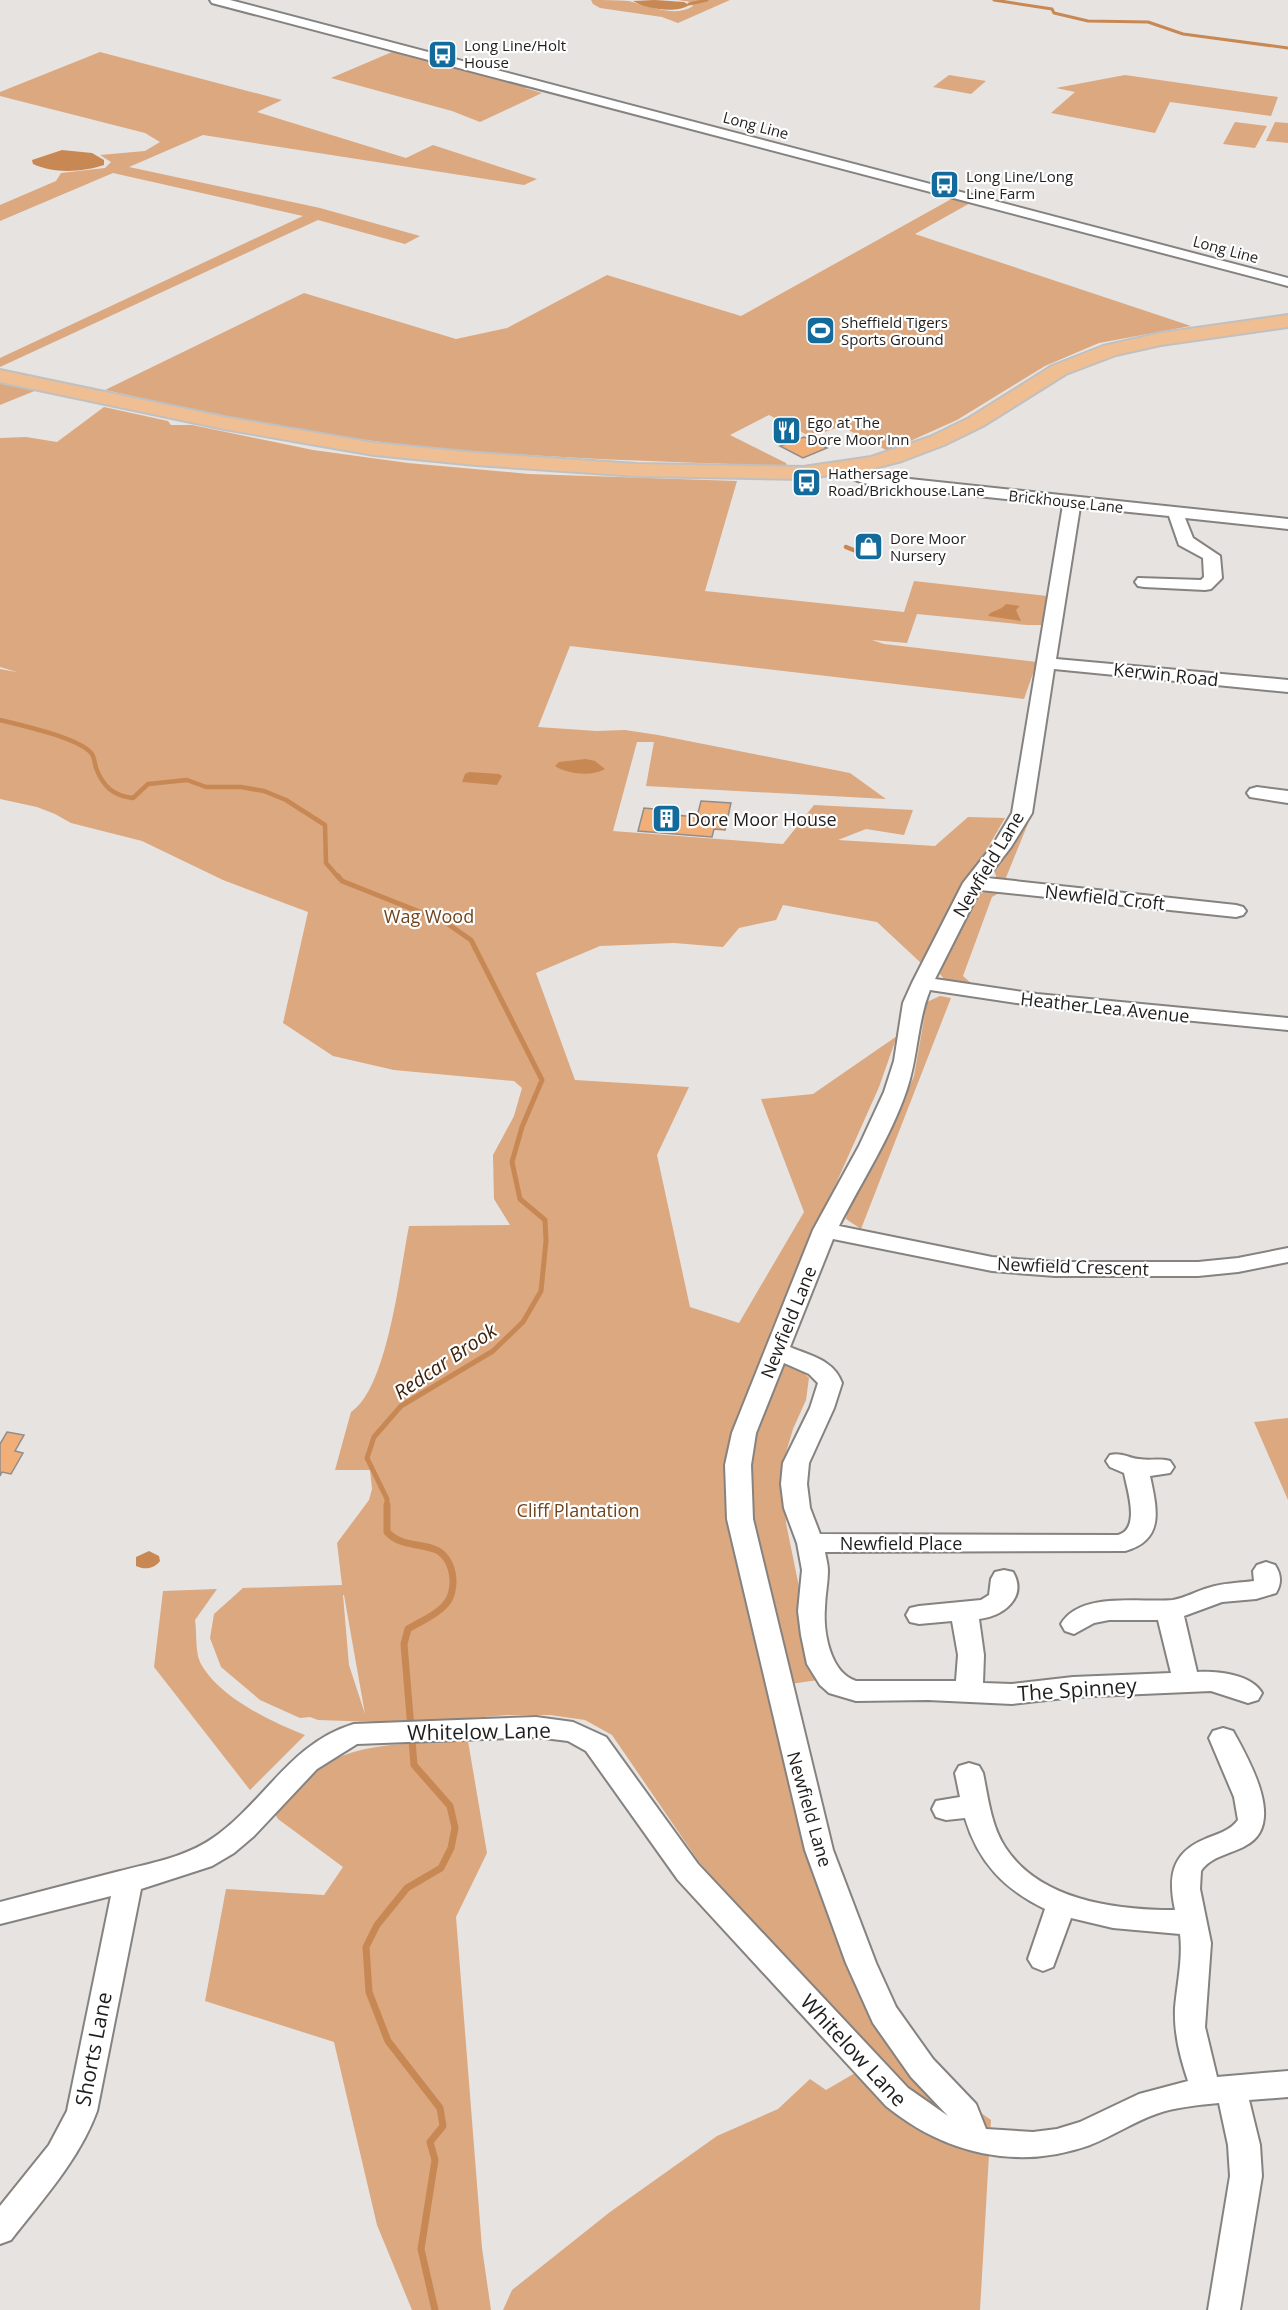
<svg xmlns="http://www.w3.org/2000/svg" width="1288" height="2310" font-family="'Open Sans',sans-serif">
	<rect width="100%" height="100%" fill="#e7e3e0"/>
	<path fill="#dba880" fill-rule="evenodd" d="M591 0C604 0 617 0 629 1 648 6 675 18 693 6L691 2 678 0H730L678 23 662 17 600 8 593 4Z
		M100 52 282 100 257 112 406 158 433 145 537 179 524 185 203 135 129 167 320 208 420 236 405 244 318 220 0 367V358L303 216 113 173 0 221V205L56 181 61 173 105 168 111 162 100 155 145 151 160 142 145 133 0 96V92Z
		M392 52 411 57 414 55 528 85 525 88 542 93 480 122 452 111 331 78Z
		M949 75 986 81 971 94 933 87Z
		M1125 75 1278 97 1271 116 1170 102 1155 133 1051 113 1075 92 1056 88Z
		M1235 122 1267 126 1255 148 1223 144Z
		M1275 122 1288 123V143L1266 141Z
		M955 197 972 202 915 234 1191 326 1099 343 1045 366 957 420 888 451 841 426 811 437 769 415 730 435 786 463 787 466C646 461 505 458 365 440 277 429 191 409 105 390L304 293 456 339 507 328 607 275 741 316Z
		M0 383 37 390 0 405Z
		M104 407 168 421 171 425H192L313 450 408 463 529 474 737 481 705 591 904 612 914 581 1047 596 1042 625H1027L917 614 907 643 872 640 884 644 1037 662 1024 699 570 646 538 727 596 731 625 730 658 735 850 773 886 799 646 786 654 742H637L613 831 783 844 814 805 913 810 904 835 866 829 838 840 935 846 968 817 1005 818 921 963 877 922 783 905 776 920 739 928 723 947 674 943 600 946 536 973 575 1080 689 1087 657 1155 690 1307 739 1323 804 1212 761 1099 813 1094 897 1036 879 1087 770 1332 798 1367 809 1378 806 1400 793 1429 782 1466 786 1523 818 1680 770 1687 900 2056 991 2120 980 2310H503L512 2290 610 2212 717 2136 778 2109 810 2079 826 2090 855 2073 889 2070 851 2037 699 1862 612 1735 585 1720 550 1715H508L407 1723 318 1720 310 1717 300 1718 260 1700 221 1667 210 1638 214 1614 243 1588 342 1585 337 1543 369 1500 372 1489 370 1470H335L351 1412C388 1388 400 1270 409 1226L510 1225 494 1199 493 1155 514 1116 522 1088 514 1081 394 1070 333 1056 283 1023 308 912 223 880 142 841 71 823 55 814 37 807 0 799V669L17 672 0 667V438L26 437 57 442ZM343 1595H344L365 1714 349 1665Z
		M1029 821 1005 880 997 879 994 870Z
		M985 892 999 893 992 897 963 976 972 984 944 979 940 974 942 968 975 896Z
		M940 996 951 998 861 1229 846 1219 847 1213 888 1136 914 1076 927 1002Z
		M1288 1418V1500L1254 1422Z
		M217 1589 195 1620C197 1632 195 1651 200 1662 217 1696 271 1722 305 1735L250 1790 154 1667 163 1591Z
		M468 1741 487 1853 456 1917 482 2248 491 2310H412L377 2225 334 2042 205 2001 226 1889 324 1895 343 1867 278 1819 274 1812C284 1801 294 1789 305 1778 351 1738 412 1745 468 1741Z"/>
	<path fill="#c88854" d="M655 0 684 2 689 5C676 14 646 9 633 1Z
		M62 150 92 153 104 160V165C83 172 54 174 33 164L32 160Z
		M1006 604 1020 606 1016 610 1021 621 988 616C991 610 1001 611 1006 604Z
		M586 759 595 761 605 769C592 777 567 774 555 766L559 762Z
		M469 772 499 774 502 776 497 785 462 782 465 774Z
		M149 1551 159 1556 160 1561C154 1569 145 1570 136 1566V1557Z"/>
	<g fill="none" stroke-linecap="round" stroke-linejoin="round">
		<path stroke="#c88854" stroke-width="3" d="M994 0 1052 9 1054 13 1088 21 1148 22 1183 34 1288 48
			M689 4 707 0"/>
		<path stroke="#c88854" stroke-width="4.5" d="M846 547 861 553 877 554
			M0 720C20 725 80 738 92 754 94 757 95 764 96 768 103 786 113 796 133 798L148 784 187 780 206 787H241L264 791 286 800 325 825 326 863 339 878"/>
		<path stroke="#c88854" stroke-width="5" d="M338 876 342 881 445 922 471 940 542 1080 522 1127 512 1162 520 1199 545 1220 546 1241 541 1291 523 1322 493 1351 401 1406 374 1437 367 1458 387 1499V1507"/>
		<path stroke="#c88854" stroke-width="7" d="M387 1505V1532C400 1546 417 1543 434 1549 455 1556 459 1592 444 1606 435 1616 419 1622 408 1629L404 1644 414 1765 450 1806 455 1828 451 1848 441 1868 407 1888 377 1925 366 1947 369 1992 388 2041 440 2108 443 2126 430 2142 435 2160 421 2249 435 2310"/>
	</g>
	<path fill="#f0ae79" stroke="#918d8a" stroke-width="1.5" d="M804 437 827 448 803 458 780 446Z
		M701 801 731 803 725 830 714 829 712 837 638 831 644 808 665 810 664 814 697 817Z
		M7 1432 24 1435 15 1451 23 1453 11 1474 2 1472 0 1476V1444Z"/>
	<g fill="none" stroke-linecap="round" stroke-linejoin="round">
		<defs>
			<path id="minor" d="M210 0H230L1288 278V286L212 3Z
				M848 463 872 475 1288 519V529L1185 518 1193 538 1220 556 1222 578 1211 589 1205 590 1144 587 1138 586 1135 582 1138 578 1201 580 1204 577 1203 558 1179 545 1169 516 1080 507 1056 659 1288 680V692L1054 669 1032 813 1011 847 987 878 1236 905 1243 907 1246 911 1243 915 1236 917 980 890 935 979 1037 994 1288 1018V1030L1037 1006 930 990C917 1022 918 1057 907 1089 891 1137 862 1181 839 1226L992 1257 1055 1262H1198L1238 1258 1288 1248V1262L1238 1272 1198 1276H1055L992 1271 833 1239 790 1347C811 1356 834 1360 842 1383L834 1408 809 1463 807 1484 810 1508 820 1534 1118 1535C1141 1529 1127 1489 1124 1473L1110 1467 1106 1461 1110 1455C1122 1452 1128 1458 1139 1459 1150 1461 1159 1458 1170 1461L1174 1467 1170 1473 1150 1476C1157 1509 1165 1540 1125 1551L825 1552C826 1558 828 1565 828 1571 828 1583 825 1596 825 1608 823 1632 830 1673 856 1681H956L958 1655 952 1621 919 1624 910 1622 906 1615 910 1608 919 1606 981 1600 989 1595 991 1579 995 1572 1004 1570 1013 1572C1028 1598 1002 1617 979 1619L984 1655 983 1683 1012 1684 1073 1677 1171 1673 1158 1620H1109L1094 1623 1074 1634 1065 1631 1061 1624C1080 1591 1141 1603 1173 1600 1185 1598 1197 1591 1208 1588 1223 1583 1238 1583 1254 1581L1253 1571 1257 1565 1266 1562 1275 1565C1281 1574 1282 1583 1276 1593L1256 1599 1222 1602 1184 1616 1197 1672C1217 1671 1251 1674 1262 1693L1258 1700 1248 1703 1211 1691 1073 1697 1012 1704 928 1700 856 1701 829 1693 820 1685 807 1664 801 1635 798 1611 802 1570 797 1543 784 1508 781 1484 783 1463 810 1408 818 1383 809 1374 784 1363 756 1433 751 1465 753 1519 833 1850 876 1963 896 2007 933 2059 976 2104 986 2129 1033 2132 1057 2129 1080 2122 1139 2094 1188 2081C1180 2057 1174 2034 1175 2008 1177 1984 1183 1959 1180 1934L1113 1928 1071 1918 1053 1967 1043 1971 1033 1967 1028 1959 1045 1909C1004 1889 978 1862 965 1818L946 1820 936 1817 932 1809 936 1801 960 1797 955 1773 959 1766 969 1763 979 1766 983 1773C988 1797 991 1826 1005 1847 1040 1901 1116 1910 1175 1910 1168 1877 1171 1853 1205 1839 1217 1834 1230 1831 1238 1820L1234 1797 1209 1738 1213 1731 1223 1728 1233 1731C1249 1760 1287 1825 1245 1846 1231 1854 1211 1856 1201 1871L1200 1889 1211 1943 1205 2027 1217 2077 1288 2071V2097L1249 2100 1260 2145 1262 2176 1240 2310H1208L1230 2176 1228 2145 1219 2103C1199 2105 1176 2107 1156 2114 1133 2122 1113 2136 1090 2145 1017 2171 945 2154 886 2106L678 1880 586 1751 568 1741 536 1737 357 1744 317 1769 254 1836 234 1853 212 1866 141 1889 97 2111C79 2160 43 2199 11 2240L0 2244V2206L49 2145 67 2111 111 1896 0 1924V1902C40 1892 80 1881 120 1871 151 1863 186 1857 213 1838 265 1802 290 1743 354 1724L536 1717 573 1722 606 1737 698 1864 908 2088 948 2116 911 2077 873 2023 846 1963 805 1850 727 1519 725 1465 732 1433 813 1230 859 1146 884 1092 894 1061 903 1003 912 983 963 883 993 845 1012 813 1063 505 872 485C859 482 848 479 840 468L842 465Z
				M1257 787 1288 791V803L1250 797 1247 793 1250 789Z"/>
			<path id="major" d="M1288 315V327L1161 345 1116 355 1066 374 983 426 944 445 902 461 871 469 803 479 637 476 476 465 374 455 224 429 0 382V370L224 417 374 443 476 453 637 464 803 467 871 457 930 437 969 418 1052 366 1103 346 1161 333Z"/>
		</defs>
		<use href="#minor" stroke="#85827f" stroke-width="4"/>
		<use href="#major" stroke="#c1c0c0" stroke-width="4"/>
		<use href="#minor" fill="#fff" fill-rule="evenodd"/>
		<use href="#major" fill="#efbe92" fill-rule="evenodd"/>
	</g>
	<defs>
		<symbol id="bus-square" viewBox="-11 -11 22 22"><rect x="-9" y="-9" width="18" height="18" rx="4" fill="#126b9b" stroke="#fff"/><path d="M-5-6H5V4H4V6H2V4H-2V6H-4V4H-5ZM-3.5-4V0h7V-4ZM-3.5 1.2v1.5H-2V1.2ZM2 1.2v1.5H3.5V1.2Z" fill="#fff"/></symbol>
		<symbol id="stadium-square" viewBox="-11 -11 22 22"><rect x="-9" y="-9" width="18" height="18" rx="4" fill="#126b9b" stroke="#fff"/><path d="M0-5a6.5 5 0 1 0 0 10a6.5 5 0 1 0 0-10ZM-3.5-1.8h7v3.6h-7Z" fill="#fff"/></symbol>
		<symbol id="restaurant-square" viewBox="-11 -11 22 22"><rect x="-9" y="-9" width="18" height="18" rx="4" fill="#126b9b" stroke="#fff"/><path d="M-5-6h1v4h1v-4h1v4h1v-4h1v5L-1.5 .5V6h-2V.5L-5-1ZM5-6V6H3V1.5H1.5Q1.5-4 5-6Z" fill="#fff"/></symbol>
		<symbol id="shop-square" viewBox="-11 -11 22 22"><rect x="-9" y="-9" width="18" height="18" rx="4" fill="#126b9b" stroke="#fff"/><path d="M-5-2.5h2.3a2.7 3.5 0 0 1 5.4 0H5L5.5 6h-11ZM-1.5-2.5h3a1.5 2.3 0 0 0-3 0Z" fill="#fff"/></symbol>
		<symbol id="building-square" viewBox="-11 -11 22 22"><rect x="-9" y="-9" width="18" height="18" rx="4" fill="#126b9b" stroke="#fff"/><path d="M-4-6H4V6H1V3H-1V6H-4ZM-2.5-4.3h1.7v1.8h-1.7ZM.8-4.3h1.7v1.8H.8ZM-2.5-1h1.7V.8h-1.7ZM.8-1h1.7V.8H.8Z" fill="#fff"/></symbol>
	</defs>
	<g fill-rule="evenodd">
		<use href="#bus-square" x="426" y="38" width="33" height="33"/>
		<use href="#bus-square" x="928" y="168" width="33" height="33"/>
		<use href="#stadium-square" x="804" y="314" width="33" height="33"/>
		<use href="#restaurant-square" x="770" y="414" width="33" height="33"/>
		<use href="#bus-square" x="790" y="466" width="33" height="33"/>
		<use href="#shop-square" x="852" y="530" width="33" height="33"/>
		<use href="#building-square" x="650" y="802" width="33" height="33"/>
	</g>
	<g text-anchor="middle" dominant-baseline="central" stroke-width="4.5" stroke-linejoin="round" paint-order="stroke">
		<g font-size="15" fill="#201e1d" stroke="#fff" text-anchor="start">
			<text x="464" y="45">Long Line/Holt<tspan x="464" dy="17">House</tspan></text>
			<text x="966" y="176">Long Line/Long<tspan x="966" dy="17">Line Farm</tspan></text>
			<text x="841" y="322">Sheffield Tigers<tspan x="841" dy="17">Sports Ground</tspan></text>
			<text x="807" y="422">Ego at The<tspan x="807" dy="17">Dore Moor Inn</tspan></text>
			<text x="828" y="473">Hathersage<tspan x="828" dy="17">Road/Brickhouse Lane</tspan></text>
			<text x="890" y="538">Dore Moor<tspan x="890" dy="17">Nursery</tspan></text>
		</g>
		<g font-size="15" fill="#201e1d" stroke="#fff">
			<text transform="translate(756 125) rotate(15)">Long Line</text>
			<text transform="translate(1226 249) rotate(15)">Long Line</text>
			<text transform="translate(1066 501) rotate(6)">Brickhouse Lane</text>
		</g>
		<g font-size="18" fill="#201e1d" stroke="#fff">
			<text transform="translate(1166 674) rotate(6)">Kerwin Road</text>
			<text transform="translate(988 864) rotate(-59)">Newfield Lane</text>
			<text transform="translate(1105 897) rotate(6)">Newfield Croft</text>
			<text transform="translate(1105 1007) rotate(6)">Heather Lea Avenue</text>
			<text transform="translate(1073 1266) rotate(2)">Newfield Crescent</text>
			<text transform="translate(788 1322) rotate(-68)">Newfield Lane</text>
			<text x="901" y="1543">Newfield Place</text>
			<text transform="translate(810 1809) rotate(74)">Newfield Lane</text>
		</g>
		<g font-size="18" fill="#201e1d" stroke="#fff" text-anchor="start">
			<text x="687" y="819">Dore Moor House</text>
		</g>
		<g font-size="18" fill="#70451e" stroke="#fff">
			<text x="429" y="916">Wag Wood</text>
			<text x="578" y="1510">Cliff Plantation</text>
		</g>
		<g font-size="20" font-style="italic" fill="#3d230b" stroke="#fff">
			<text transform="translate(445 1361) rotate(-34)">Redcar Brook</text>
		</g>
		<g font-size="21" fill="#201e1d" stroke="#fff">
			<text transform="translate(1077 1689) rotate(-4)">The Spinney</text>
			<text transform="translate(479 1731) rotate(-1)">Whitelow Lane</text>
			<text transform="translate(93 2049) rotate(-79)">Shorts Lane</text>
			<text transform="translate(854 2050) rotate(47)">Whitelow Lane</text>
		</g>
	</g>
</svg>
